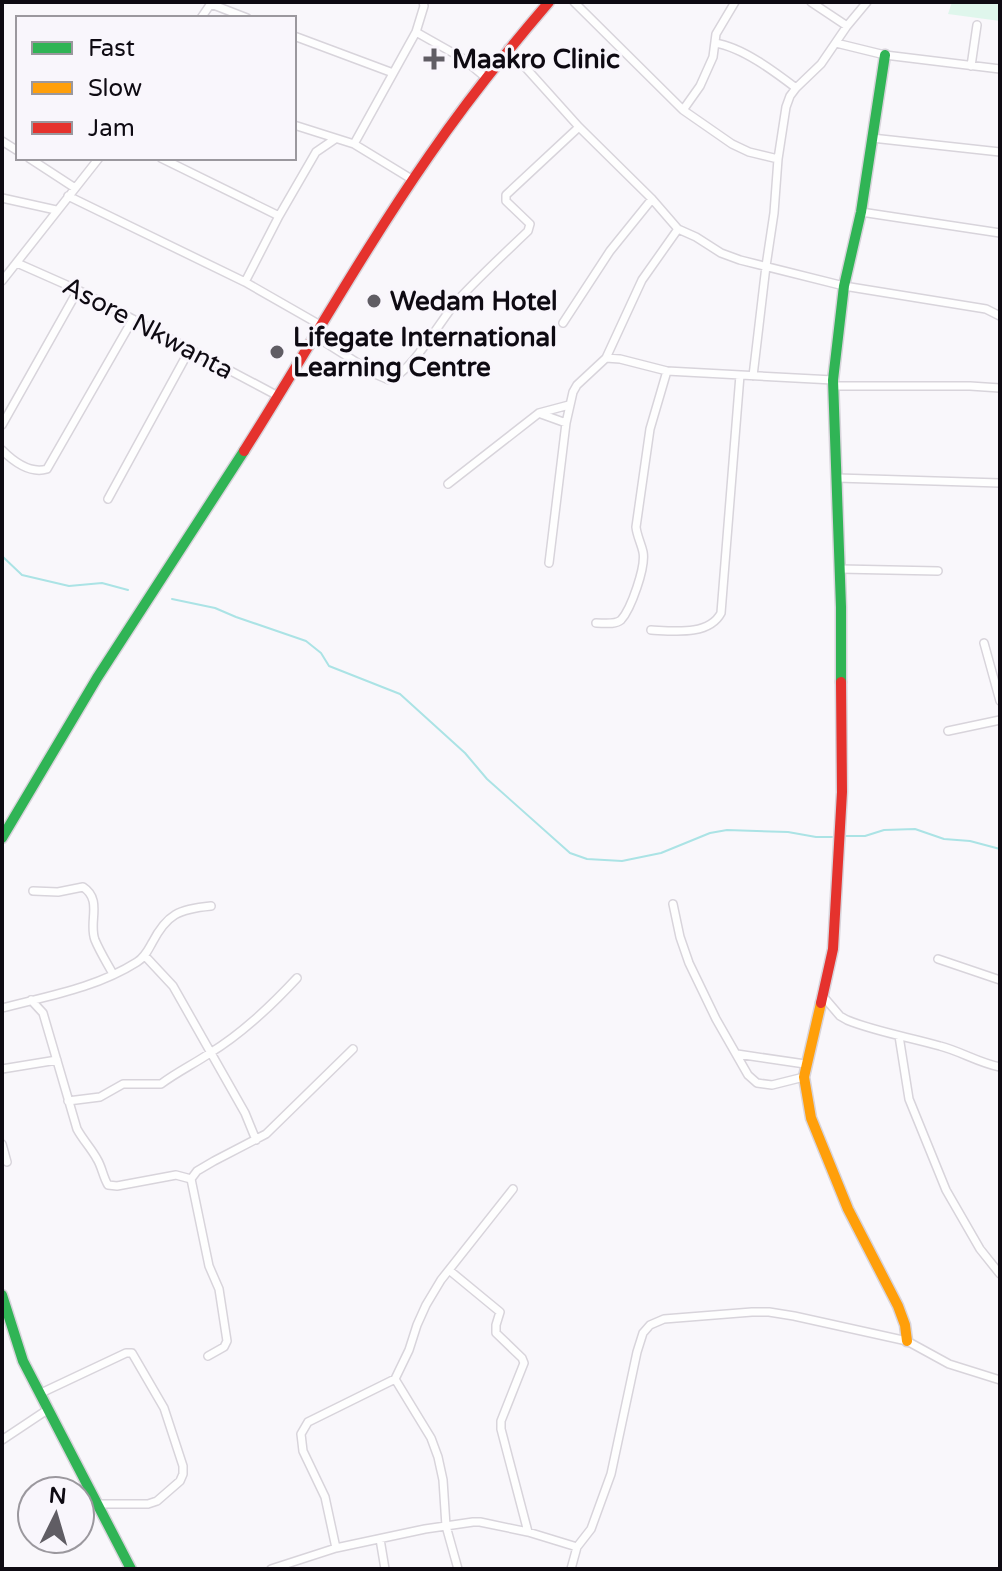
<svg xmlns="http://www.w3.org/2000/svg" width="1002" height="1571" font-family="'Varela Round',sans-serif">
	<rect width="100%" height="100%" fill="#f9f7fb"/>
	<path fill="#dff6ec" d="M952 2H1000V21L948 14Z"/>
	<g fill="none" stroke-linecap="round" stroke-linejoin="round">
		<path stroke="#abe3e5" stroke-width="2" d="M2 556 22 575 69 586 102 583 128 590
			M172 599 215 608 236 617 306 641 321 653 329 666 400 694 465 753 487 779 570 853 587 859 622 861 661 853 710 833 727 830 788 832 816 837H832
			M845 836H865L884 830 915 829 944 839 970 841 1000 849"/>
		<defs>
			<path id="street" d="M574 2 683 110 732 144 749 152 778 159
				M811 2 847 26
				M211 4 247 18
				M201 18 212 2
				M416 32 462 58 485 77
				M294 36 393 73
				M715 43C742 47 775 72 796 88
				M836 43 885 55 1000 69
				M508 48 579 127 652 199 678 229 696 237 721 253 740 260 844 286 986 309 1000 316
				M971 66 977 25
				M683 110 700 86 713 57 716 34 735 2
				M294 125 354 144 413 180
				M872 138 1000 152
				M2 141 18 151
				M354 144 416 32 424 6 423 2
				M29 158 75 188
				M161 158 279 216
				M68 196 245 282 322 326
				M2 198 56 210
				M861 212 1000 233
				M17 263 78 290 278 396
				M2 281 99 158
				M245 282 279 216 316 152 335 139
				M563 323 610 251 652 199
				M315 336 375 374 389 380C412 372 440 321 457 301 480 276 504 254 528 231L530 224 506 201V195L579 127
				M606 358 620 359 667 371 833 380
				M753 376 766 266 774 213 778 159 786 107 790 96 796 88 821 64 847 26 867 2
				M833 386H970L1000 388
				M541 414 566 423
				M2 425 78 290
				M2 450C13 461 30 474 47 469L133 319
				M837 478 1000 483
				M448 484 539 413 569 405
				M108 499 190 349
				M549 563 566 423 573 392 577 385 606 358 642 280 678 229
				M840 569 938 571
				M596 623C604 623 615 625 621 620 631 609 646 567 643 552 641 543 637 536 636 527L650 429 667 371
				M651 630C673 631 709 636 721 613L740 375
				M984 643 1000 701
				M948 731 1000 720
				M33 891 58 892 83 887C103 900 88 922 95 940 100 952 107 963 113 974
				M673 904 680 937 689 963 716 1019 748 1075 757 1083 772 1085 804 1077
				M145 956 173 986 245 1113 256 1140
				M938 959 1000 980
				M822 995 840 1016 847 1020C877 1032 909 1037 940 1046 960 1051 979 1063 1000 1067
				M31 1000 43 1013 77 1129C83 1140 91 1148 97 1159 102 1167 103 1177 108 1185L117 1186 176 1175 191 1179
				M2 1008C48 996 96 988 137 962 145 957 148 950 152 943 167 914 179 909 211 906
				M899 1036 909 1099 946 1190 980 1249 1000 1274
				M737 1054 805 1064
				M2 1069 57 1060
				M68 1101 100 1097 123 1084H161C177 1072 194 1064 210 1053 243 1033 271 1006 297 978
				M2 1144 7 1162
				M449 1270 500 1312 496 1325V1333L522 1358 524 1363 501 1421V1429L528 1532
				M208 1356 224 1347 227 1341 219 1289 209 1266 191 1179 197 1171 214 1161 266 1134 353 1049
				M395 1379 431 1438 438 1457 443 1480 446 1526 458 1569
				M39 1394 126 1353H132L164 1408 183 1466V1474L180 1481 157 1501 148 1504H98
				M2 1440 47 1410
				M380 1539 385 1569
				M336 1548 325 1497 303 1451 301 1434 308 1422 395 1379 409 1350 417 1325 426 1305 441 1280 513 1189
				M271 1569 336 1548 425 1529 473 1522H480L528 1532 577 1547 591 1529 611 1474 637 1352 643 1333 650 1325 664 1319 752 1312H769L794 1316 907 1341 949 1364 1000 1380
				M571 1569 577 1547"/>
			<path id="fast" d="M841 682V607L833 380 844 286 861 212 885 55
				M2 838 97 678 244 451
				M2 1295 23 1361 131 1569"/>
			<path id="slow" d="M821 1003 804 1077 811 1118 848 1209 898 1306 905 1325 907 1341"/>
			<path id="jam" d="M244 451C306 353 363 251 429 156 466 102 506 52 549 2
				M821 1003 833 949 842 792 841 682"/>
		</defs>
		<use href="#street" stroke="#d8d4db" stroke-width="10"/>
		<use href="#fast" stroke="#d8d4db" stroke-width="13"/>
		<use href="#slow" stroke="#d8d4db" stroke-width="13"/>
		<use href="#jam" stroke="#d8d4db" stroke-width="13"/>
		<use href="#street" stroke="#fefefe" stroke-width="7"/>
		<use href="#fast" stroke="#30b455" stroke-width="10"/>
		<use href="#slow" stroke="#ff9f0a" stroke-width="10"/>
		<use href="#jam" stroke="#e5322d" stroke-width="10"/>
	</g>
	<g fill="#605d64" stroke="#f9f6fc" stroke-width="3">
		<path d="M430 47h8v8h8v8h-8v8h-8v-8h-8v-8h8z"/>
		<circle cx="374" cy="301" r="8"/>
		<circle cx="277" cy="352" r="8"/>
	</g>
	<g text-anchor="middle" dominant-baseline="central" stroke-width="6" stroke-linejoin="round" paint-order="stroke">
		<g font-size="26" font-weight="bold" fill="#0e0a12" stroke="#f9f6fc" text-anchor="start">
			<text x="452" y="59">Maakro Clinic</text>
			<text x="390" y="301">Wedam Hotel</text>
			<text x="293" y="337">Lifegate International<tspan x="293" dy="30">Learning Centre</tspan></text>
		</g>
		<g font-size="26" fill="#0e0a12" stroke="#f9f6fc">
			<text transform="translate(148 328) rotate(28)">Asore Nkwanta</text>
		</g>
	</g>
	<rect width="1002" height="1571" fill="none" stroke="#0e0a12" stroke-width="8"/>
	<rect x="16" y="16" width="280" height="144" fill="#f9f6fc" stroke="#9b989e" stroke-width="2"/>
	<rect x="32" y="42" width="40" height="12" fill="#30b455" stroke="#9b989e" stroke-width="2"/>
	<text x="88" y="56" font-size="24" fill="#0e0a12">Fast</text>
	<rect x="32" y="82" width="40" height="12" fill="#ff9f0a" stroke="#9b989e" stroke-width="2"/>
	<text x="88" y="96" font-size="24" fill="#0e0a12">Slow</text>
	<rect x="32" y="122" width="40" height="12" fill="#e5322d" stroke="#9b989e" stroke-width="2"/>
	<text x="88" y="136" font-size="24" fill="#0e0a12">Jam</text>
	<g transform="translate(56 1515) rotate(5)"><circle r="38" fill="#f9f6fc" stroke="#9b989e" stroke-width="2"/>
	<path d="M0-6L14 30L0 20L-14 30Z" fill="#605d64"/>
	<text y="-12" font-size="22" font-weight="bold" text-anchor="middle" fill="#0e0a12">N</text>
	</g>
</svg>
